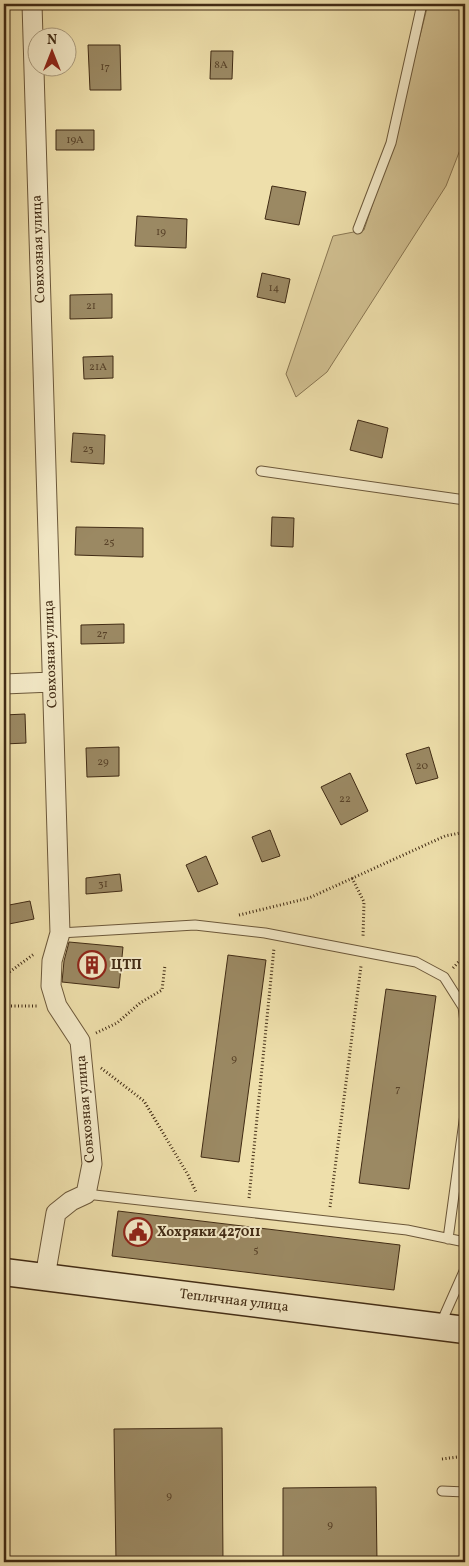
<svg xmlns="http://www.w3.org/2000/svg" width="469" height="1566" font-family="Vollkorn,serif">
	<rect width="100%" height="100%" fill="#eedfab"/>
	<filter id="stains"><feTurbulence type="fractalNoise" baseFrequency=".004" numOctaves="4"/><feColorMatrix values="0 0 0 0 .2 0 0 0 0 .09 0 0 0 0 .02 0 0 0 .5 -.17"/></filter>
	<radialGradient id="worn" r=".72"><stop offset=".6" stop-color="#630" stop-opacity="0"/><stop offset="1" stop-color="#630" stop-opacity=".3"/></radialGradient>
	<path fill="#d1c091" stroke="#897652" d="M428 4H465V137L446 186 327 372 296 397 286 374 333 236 364 230 394 139Z"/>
	<path fill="#9b8963" stroke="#412b14" d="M88 45H120L121 90H90Z
		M211 51H233L232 79H210Z
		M56 130H94V150H56Z
		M272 186 306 192 299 225 265 219Z
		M137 216 187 219 186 248 135 246Z
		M262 273 290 279 285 303 257 297Z
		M112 294V318L70 319V295Z
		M113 356V378L84 379 83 357Z
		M358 420 388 428 382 458 350 450Z
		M73 433 105 435 104 464 71 462Z
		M272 517 294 518 293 547 271 546Z
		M76 527 143 528V557L75 555Z
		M124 624V643L81 644V625Z
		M25 714 26 743 4 744V715Z
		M119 747V776L87 777 86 748Z
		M429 747 438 778 416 784 406 754Z
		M350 773 368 811 341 825 321 787Z
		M270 830 280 856 262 862 252 837Z
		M206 856 218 884 198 892 186 865Z
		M120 874 122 891 86 894V878Z
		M30 901 34 919 4 925V906Z
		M69 942 123 947 119 988 62 982 64 961Z
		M228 955 266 960 239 1162 201 1157Z
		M386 989 436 996 409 1189 359 1183Z
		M118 1211 400 1245 394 1290 112 1256Z
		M222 1428 223 1562H116L114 1429Z
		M376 1487 377 1562H283V1488Z"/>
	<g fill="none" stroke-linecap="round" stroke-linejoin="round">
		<defs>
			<path id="lane" d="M358 229 391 143 422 4
				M261 471 465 500
				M60 933 195 925 265 933 416 962 444 977 463 1007 465 1022
				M86 1194 407 1230 465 1242
				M448 1239 465 1114
				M441 1323 465 1269
				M442 1491 465 1492"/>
			<path id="street" d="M32 4 60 933 52 961 51 986 57 1006 80 1041 92 1164 86 1194 71 1201 56 1213 45 1277
				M4 684 52 682"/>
			<path id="secondary" d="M4 1272 465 1330"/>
		</defs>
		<use href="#lane" stroke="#6c583a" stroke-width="11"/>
		<use href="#street" stroke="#6c583a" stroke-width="21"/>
		<use href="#secondary" stroke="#412b14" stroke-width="29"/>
		<path stroke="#412b14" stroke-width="3" stroke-dasharray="1 2.5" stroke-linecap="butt" d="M352 878 364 902 363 937
			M239 915 309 898 445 836 465 832
			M453 968 465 955
			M4 976 34 954
			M4 1006H38
			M96 1033 117 1023 140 1003 162 990 165 965
			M101 1068 144 1101 188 1175 196 1192
			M249 1198 274 948
			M330 1207 361 966
			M442 1459 465 1456"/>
		<use href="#lane" stroke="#f4eac8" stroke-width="9"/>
		<use href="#street" stroke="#f4eac8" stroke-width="19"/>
		<use href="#secondary" stroke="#f4eac8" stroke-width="26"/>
	</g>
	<defs>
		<symbol id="building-ring" viewBox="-11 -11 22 22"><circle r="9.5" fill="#f4eac8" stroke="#8f2418" stroke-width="1.5"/><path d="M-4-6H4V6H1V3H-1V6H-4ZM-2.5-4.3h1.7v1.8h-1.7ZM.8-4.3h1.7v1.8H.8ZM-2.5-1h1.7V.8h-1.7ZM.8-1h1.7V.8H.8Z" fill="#8f2418"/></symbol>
		<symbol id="civic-ring" viewBox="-11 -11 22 22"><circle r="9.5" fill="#f4eac8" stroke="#8f2418" stroke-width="1.5"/><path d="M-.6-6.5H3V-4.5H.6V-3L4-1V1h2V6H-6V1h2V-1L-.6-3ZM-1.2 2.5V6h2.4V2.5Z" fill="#8f2418"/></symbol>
	</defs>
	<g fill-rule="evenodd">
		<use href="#building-ring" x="76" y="949" width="32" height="32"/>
		<use href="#civic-ring" x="122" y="1216" width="32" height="32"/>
	</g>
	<g text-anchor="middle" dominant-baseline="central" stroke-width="4" stroke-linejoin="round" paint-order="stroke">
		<g font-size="11" fill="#584228">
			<text x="221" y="65">8А</text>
			<text x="105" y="67">17</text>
			<text x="75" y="140">19А</text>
			<text x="161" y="232">19</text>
			<text x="274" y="288">14</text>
			<text x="91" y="306">21</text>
			<text x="98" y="367">21А</text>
			<text x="88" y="449">23</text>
			<text x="109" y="542">25</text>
			<text x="102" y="634">27</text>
			<text x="103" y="762">29</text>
			<text x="422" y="766">20</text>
			<text x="345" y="799">22</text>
			<text x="103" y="884">31</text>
			<text x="234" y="1059">9</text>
			<text x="398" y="1089">7</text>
			<text x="256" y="1250">5</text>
			<text x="169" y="1496">9</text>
			<text x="330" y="1525">9</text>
		</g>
		<g font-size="14" fill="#412b14" stroke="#f4eac8">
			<text transform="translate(39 249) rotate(-92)">Совхозная улица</text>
			<text transform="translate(51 654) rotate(-92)">Совхозная улица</text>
			<text transform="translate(86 1109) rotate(-95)">Совхозная улица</text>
			<text transform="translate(234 1301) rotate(7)">Тепличная улица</text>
		</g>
		<g font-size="14" font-weight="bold" fill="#412b14" stroke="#f4eac8" text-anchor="start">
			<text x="111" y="965">ЦТП</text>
			<text x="157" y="1232">Хохряки 427011</text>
		</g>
	</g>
	<rect width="469" height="1566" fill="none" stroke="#eedfab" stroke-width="20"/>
	<rect x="5" y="5" width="459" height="1556" fill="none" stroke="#412b14" stroke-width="2.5"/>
	<rect x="10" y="10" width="449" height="1546" fill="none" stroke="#412b14"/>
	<g transform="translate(52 52)"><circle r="24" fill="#f4eac8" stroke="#ac9e80"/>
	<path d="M0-4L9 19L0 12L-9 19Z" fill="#8f2418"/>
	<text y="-8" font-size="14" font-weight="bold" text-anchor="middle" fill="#412b14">N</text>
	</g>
	<rect width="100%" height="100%" filter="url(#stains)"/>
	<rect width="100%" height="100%" fill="url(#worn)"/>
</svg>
